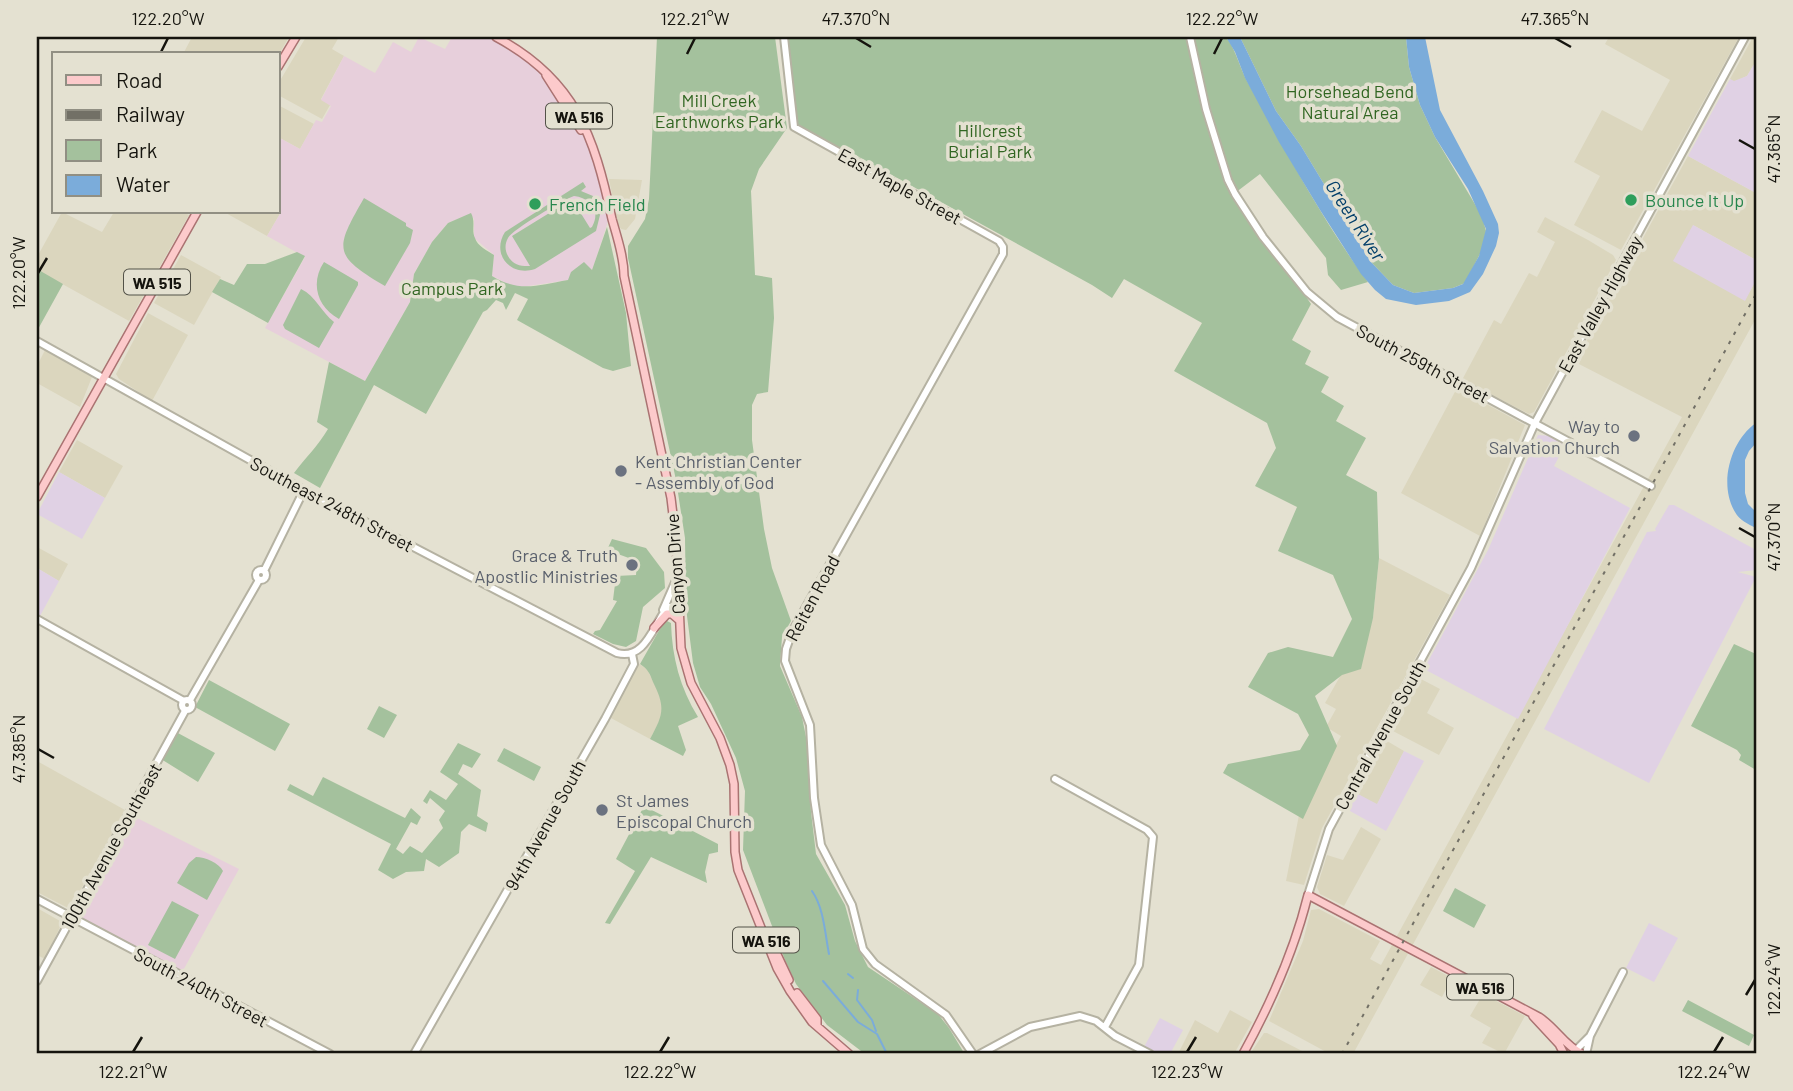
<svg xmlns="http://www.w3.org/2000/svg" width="1793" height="1091" font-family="Barlow,sans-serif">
	<rect width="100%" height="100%" fill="#e4e1d1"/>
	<path fill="#dbd6be" d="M192 37H289L278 56 183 54Z
		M306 37H339L332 49 344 56 321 99 330 105 322 119 278 95V84Z
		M1609 37H1739L1621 250 1574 225 1600 176 1574 162 1602 110 1642 131 1670 80 1605 44Z
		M1753 37H1756V61L1747 76 1734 82 1730 79Z
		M278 105 314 124 300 149 278 137Z
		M1688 156 1756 193V260L1693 225 1745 300 1756 280V318L1353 1054H1330L1269 1021 1303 941 1311 910 1319 909 1380 941 1370 959 1381 965 1682 417 1575 362Z
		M609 179 642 180 635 219 626 230 621 229 618 224Z
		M278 206 281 212 267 236 224 212H278Z
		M62 212 102 232 114 212H183L189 215 129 321 37 270V257Z
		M1545 217 1588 240 1613 255 1616 260 1534 412 1529 414 1462 380 1494 320 1501 324 1529 273 1537 277 1555 242 1537 232Z
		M181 255 221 277 194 325 154 303Z
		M148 313 188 335 152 401 119 379 116 374Z
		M45 350 92 377 80 407 37 383V366Z
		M1457 388 1525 425 1480 536 1401 493Z
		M77 440 123 466 105 498 59 472Z
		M37 547 68 564 59 581 37 568Z
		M1379 558 1450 595 1322 828 1304 885 1286 881 1300 810 1341 736 1326 727 1336 709 1325 703 1373 618Z
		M638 663 647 669 662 699V717L650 739 609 717Z
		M1419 678 1440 689 1427 713 1454 728 1439 755 1391 730V727Z
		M1387 741 1404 751 1377 805 1356 793 1385 742Z
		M37 761 125 810 70 909 37 892Z
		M1361 827 1381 839 1344 906 1320 894 1317 887 1327 855 1343 860Z
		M37 908 60 921 61 925 45 959 37 955Z
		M1431 967 1452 978 1442 997 1420 985Z
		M1483 994 1525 1016 1504 1054 1482 1043 1491 1028 1470 1016Z
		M1230 1010 1252 1022 1234 1054H1178L1195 1020 1218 1033Z
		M1264 1033H1267L1304 1052 1303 1054H1250Z"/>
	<path fill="#e0d1e4" d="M1756 61V193L1688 156 1730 79 1734 81 1747 76Z
		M1693 225 1756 260V280L1745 301 1673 261Z
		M1538 435 1551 436 1566 444 1554 466 1630 508 1518 719 1424 669 1488 550Z
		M59 472 105 498 82 539 37 514Z
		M1669 505H1674L1756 550V570L1738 572 1756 577 1649 783 1544 729 1647 532 1656 531 1655 529Z
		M37 568 59 581 40 616 37 614Z
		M1404 751 1424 761 1386 831 1350 811V804L1356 793 1377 804Z
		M1649 923 1678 938 1654 982 1626 968Z
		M1160 1018 1183 1030 1170 1054H1158L1144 1047Z"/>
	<path fill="#e7cfdb" d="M419 37 445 49 452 37H496L546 74 588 138 610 215 590 277 521 287 512 286 492 276 494 255 474 238V219L470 214 448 223 432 242 414 274 410 302 365 381 265 328 305 257 267 236 281 212 278 206V137L300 149 316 120 322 122 331 106 321 100 344 56 375 73 393 42 411 52Z
		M129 814 239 869 180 976 72 918Z"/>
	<path fill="#a4c19d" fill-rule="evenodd" d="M657 37H775L787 128 759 169 751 191 755 275 772 278 774 318 768 392 757 394 752 405V440L764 529 772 568 791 621 782 637 780 666 802 717 808 747 811 812 816 854 845 905 855 941 868 967 938 1014 949 1028 964 1053 963 1054H865L827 1025 796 984 785 960 743 850 745 791 736 758 711 704 700 687 693 663 686 608 685 538 676 480 628 258V246L645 219 649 199Z
		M786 37H1225L1229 41C1237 54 1240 68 1247 81 1285 149 1321 219 1368 282L1341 290 1328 275 1326 258 1260 174 1235 193 1311 304 1292 340 1311 351 1305 364 1329 377 1321 392 1344 406 1336 421 1366 438 1346 475 1377 492 1379 558 1373 618 1361 669 1342 675 1315 696 1337 746 1303 819 1223 773 1228 764 1300 750 1309 735 1298 714 1248 687 1268 653 1288 647 1333 657 1352 619 1333 575 1278 551 1297 507 1255 486 1276 448 1267 423 1174 371 1202 323 1124 279 1112 298 1092 285 848 151 844 155 794 127 796 114Z
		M1240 37H1406L1409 67 1420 105 1435 137 1482 216 1486 231 1481 252 1465 283 1453 288 1414 293 1393 285 1371 262 1301 146 1276 111Z
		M583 182 586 187 581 191 593 196 601 211 596 231 535 269C510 277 491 254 505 232ZM574 196C591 198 601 211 592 227L590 228 572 199 512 236 530 266C523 266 515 266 510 259 505 253 504 245 508 238 513 229 563 200 574 196Z
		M364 198 406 223V226L413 230 410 243 385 286C332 255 335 249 364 198Z
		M471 213C476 222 471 230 475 238 477 246 488 251 494 255L492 276C520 293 538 285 568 280L571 272 584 262 592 270 607 227 626 313 631 366 613 371 603 368 517 320 528 299 515 293 506 310 503 303 496 300 487 310 483 312 426 414 374 385 320 488 294 473C306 457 318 446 328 429L317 422 329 362 365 381 410 302 414 274 432 242 448 223Z
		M297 252 305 256 268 323 212 292 220 279 234 285 247 264H265Z
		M324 262 358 282V285L339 319C317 307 310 283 324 262Z
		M37 269 63 284 37 331Z
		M301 289C316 296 321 312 334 322L319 348 285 329 283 325Z
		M612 539 646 548 664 572 665 588 643 607 636 641 626 647 613 644 593 634 595 631 600 630 617 601 613 600 616 576 636 575 637 561 607 550Z
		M665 620 671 623C672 657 680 688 698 717L678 726 686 750 683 756 650 739C663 715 666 708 653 682 650 674 648 669 640 664Z
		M1734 644 1756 654V770L1739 760 1741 755 1737 750 1691 726Z
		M209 680 290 724 275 751 195 707Z
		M379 706 397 715 384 738 367 729Z
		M176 732 215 753 198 782 161 759Z
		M458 743 481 754 472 768 463 764 458 774 481 790 477 816 488 823 486 832 469 824 461 832 459 853 439 867 426 859 424 871 406 872 393 879 378 870 391 844 287 790 290 784 313 796 323 777 405 818 411 808 421 817 417 825 411 822 396 849 403 854 410 846 422 853 443 828 439 820 445 811 430 798 427 804 423 801 430 790 446 800 458 784 440 772Z
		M504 748 541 767 534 781 497 761Z
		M644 806 718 844V852L709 854 705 872 707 883 651 857 610 924 605 923 635 871 616 859Z
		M196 857C205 857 219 863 223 871L207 900 177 883 189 863Z
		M1455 888 1486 905 1474 928 1443 911Z
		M172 901 199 915 175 959 148 945Z
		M1688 1000 1754 1035 1749 1046 1682 1011Z"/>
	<path fill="#7bacda" d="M1226 37H1240L1276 111 1301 146 1371 262 1393 285 1414 293 1453 288 1463 284 1479 256 1486 229 1468 189 1435 137 1420 105 1409 67 1406 37H1425L1440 110 1483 191 1498 224 1499 233 1496 246 1483 274 1470 292 1449 301 1416 305 1386 299 1375 290 1361 274 1320 210 1279 142 1245 78 1235 52Z
		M1756 423V443L1749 451 1745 460V493L1748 504 1756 512V528C1748 524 1739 520 1735 512 1718 484 1731 440 1756 423Z"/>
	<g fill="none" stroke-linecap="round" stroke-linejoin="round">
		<path stroke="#7bacda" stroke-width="2" d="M812 891C824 908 825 934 829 954
			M848 974 853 978
			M823 981 858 1022 877 1034 887 1054
			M858 990 857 1000 872 1020 876 1031"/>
		<defs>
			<path id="secondary" d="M784 37 794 127 999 241 1003 247V254L792 632 786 649 785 661 810 725 814 798 821 845 852 905 863 949 875 964 946 1015 973 1054
				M1190 37 1206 109 1228 180 1235 194 1263 237 1307 292 1337 317 1651 486
				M37 341 304 490 617 653C644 660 652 629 665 611L670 607 679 606
				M256 575a5 5 0 1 1 10 0a5 5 0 1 1-10 0Z
				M264 571 304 490
				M663 610 677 578
				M37 619 184 701
				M182 705a5 5 0 1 1 10 0a5 5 0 1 1-10 0Z
				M190 700 259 580
				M1055 779 1147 830 1153 837 1139 965 1105 1027
				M1308 895 1329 829 1471 568 1535 423 1745 37
				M37 899 330 1054
				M37 981 185 711
				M1575 1051 1590 1036
				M414 1054 605 719 634 664 632 654
				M980 1054 1030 1027 1080 1016 1096 1021 1115 1036 1150 1054
				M1586 1054 1590 1036 1623 972"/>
			<path id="primary" d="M496 37C575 79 594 135 612 219 617 237 624 257 624 276L671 498 676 540 681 648 691 683 720 738 730 765 734 784 735 852 738 870 777 968 790 991 812 1022 849 1054
				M278 67 296 37
				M546 75 581 130
				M37 497 197 212
				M654 628 667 614H672L679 620
				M773 946 789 980
				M797 993 817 1019V1025
				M1533 1016 1559 1044 1564 1054
				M1243 1054C1271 1003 1294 952 1308 895L1539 1017C1556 1028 1564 1045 1582 1054"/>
		</defs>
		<use href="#secondary" stroke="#b5b2a2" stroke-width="10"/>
		<use href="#primary" stroke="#aa7372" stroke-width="10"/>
		<use href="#secondary" stroke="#fff" stroke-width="6"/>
		<use href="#primary" stroke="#fccacb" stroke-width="7"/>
		<path stroke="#727066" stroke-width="2" stroke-dasharray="3.5 7" stroke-linecap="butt" d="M1342 1054 1756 294"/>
	</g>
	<path fill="none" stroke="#15140e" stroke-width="2.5" d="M856 38 871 47M1555 38 1571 47M160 54 168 38M687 54 695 38M1214 54 1222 38M1739 140 1755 149M38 273 47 258M1739 528 1755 537M38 749 54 758M1746 995 1755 980M133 1052 142 1037M660 1052 669 1037M1187 1052 1196 1037M1714 1052 1723 1037"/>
	<g fill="#2e9e5b" stroke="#e4e1d1" stroke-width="2.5">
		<circle cx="1631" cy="200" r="7"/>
		<circle cx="535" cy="204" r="7"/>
	</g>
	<g fill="#6b7280" stroke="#e4e1d1" stroke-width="2.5">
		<circle cx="1634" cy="436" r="7"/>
		<circle cx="621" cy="471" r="7"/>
		<circle cx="632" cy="565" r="7"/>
		<circle cx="602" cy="810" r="7"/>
	</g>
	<g text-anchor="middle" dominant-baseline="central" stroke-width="7" stroke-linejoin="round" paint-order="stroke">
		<g fill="#e4e1d1" stroke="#535248" stroke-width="2">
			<rect x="546" y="103.5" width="66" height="25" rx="5"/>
			<rect x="124" y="269.5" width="66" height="25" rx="5"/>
			<rect x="733" y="927.5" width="66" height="25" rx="5"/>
			<rect x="1447" y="974.5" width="66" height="25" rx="5"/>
		</g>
		<g font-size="16" font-weight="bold" fill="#15140e">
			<text x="579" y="116">WA 516</text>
			<text x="157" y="282">WA 515</text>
			<text x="766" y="940">WA 516</text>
			<text x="1480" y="987">WA 516</text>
		</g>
		<g font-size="18" fill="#316622" stroke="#e4e1d1">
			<text x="1350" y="91">Horsehead Bend<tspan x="1350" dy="21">Natural Area</tspan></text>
			<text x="719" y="100">Mill Creek<tspan x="719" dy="21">Earthworks Park</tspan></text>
			<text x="990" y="130">Hillcrest<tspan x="990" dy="21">Burial Park</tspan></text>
			<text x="452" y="288">Campus Park</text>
		</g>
		<g font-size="18" fill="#15140e" stroke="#e4e1d1">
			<text transform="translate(900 186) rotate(29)">East Maple Street</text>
			<text transform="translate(1600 304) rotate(-61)">East Valley Highway</text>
			<text transform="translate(1423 363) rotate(28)">South 259th Street</text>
			<text transform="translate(332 504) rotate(28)">Southeast 248th Street</text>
			<text transform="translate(675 564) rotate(-94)">Canyon Drive</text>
			<text transform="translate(812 598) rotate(-62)">Reiten Road</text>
			<text transform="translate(1380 735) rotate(-61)">Central Avenue South</text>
			<text transform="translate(545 825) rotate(-61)">94th Avenue South</text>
			<text transform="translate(111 846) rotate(-61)">100th Avenue Southeast</text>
			<text transform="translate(201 987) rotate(28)">South 240th Street</text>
		</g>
		<g font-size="18" fill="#27864d" stroke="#e4e1d1" text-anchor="start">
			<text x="1645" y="200">Bounce It Up</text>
			<text x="549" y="204">French Field</text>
		</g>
		<g font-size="18" fill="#5b616d" stroke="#e4e1d1" text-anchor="end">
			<text x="1620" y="426">Way to<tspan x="1620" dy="21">Salvation Church</tspan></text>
			<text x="635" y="461" text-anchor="start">Kent Christian Center<tspan x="635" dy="21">- Assembly of God</tspan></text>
			<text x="618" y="555">Grace &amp; Truth<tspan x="618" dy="21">Apostlic Ministries</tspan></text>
			<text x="616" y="800" text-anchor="start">St James<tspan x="616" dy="21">Episcopal Church</tspan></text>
		</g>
		<g font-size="19" font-style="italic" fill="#033f6a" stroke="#e4e1d1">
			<text transform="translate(1356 220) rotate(57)">Green River</text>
		</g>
	</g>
	<rect width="1793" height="1091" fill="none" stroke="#e4e1d1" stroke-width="77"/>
	<rect x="52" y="52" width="228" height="161" fill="#e4e1d1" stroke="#918f83" stroke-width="2"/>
	<rect x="66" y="75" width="35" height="10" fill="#fccacb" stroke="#918f83" stroke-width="2"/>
	<text x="116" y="88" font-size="21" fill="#15140e">Road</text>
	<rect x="66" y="110" width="35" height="10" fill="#727066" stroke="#918f83" stroke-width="2"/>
	<text x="116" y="122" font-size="21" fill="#15140e">Railway</text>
	<rect x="66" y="140" width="35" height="21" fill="#a4c19d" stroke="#918f83" stroke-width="2"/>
	<text x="116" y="158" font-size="21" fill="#15140e">Park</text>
	<rect x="66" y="175" width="35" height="21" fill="#7bacda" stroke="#918f83" stroke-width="2"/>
	<text x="116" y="192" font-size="21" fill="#15140e">Water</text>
	<rect x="38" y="38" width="1717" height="1014" fill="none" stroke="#15140e" stroke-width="2.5"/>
	<g font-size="18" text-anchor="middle" fill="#15140e">
		<text x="168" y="25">122.20°W</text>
		<text x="695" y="25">122.21°W</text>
		<text x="856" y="25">47.370°N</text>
		<text x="1222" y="25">122.22°W</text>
		<text x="1555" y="25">47.365°N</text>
		<text transform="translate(1774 149) rotate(-90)" y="6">47.365°N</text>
		<text transform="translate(19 273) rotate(-90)" y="6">122.20°W</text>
		<text transform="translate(1774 537) rotate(-90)" y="6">47.370°N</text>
		<text transform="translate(19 749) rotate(-90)" y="6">47.385°N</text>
		<text transform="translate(1774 980) rotate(-90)" y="6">122.24°W</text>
		<text x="133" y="1078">122.21°W</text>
		<text x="660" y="1078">122.22°W</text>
		<text x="1187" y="1078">122.23°W</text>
		<text x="1714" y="1078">122.24°W</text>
	</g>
</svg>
